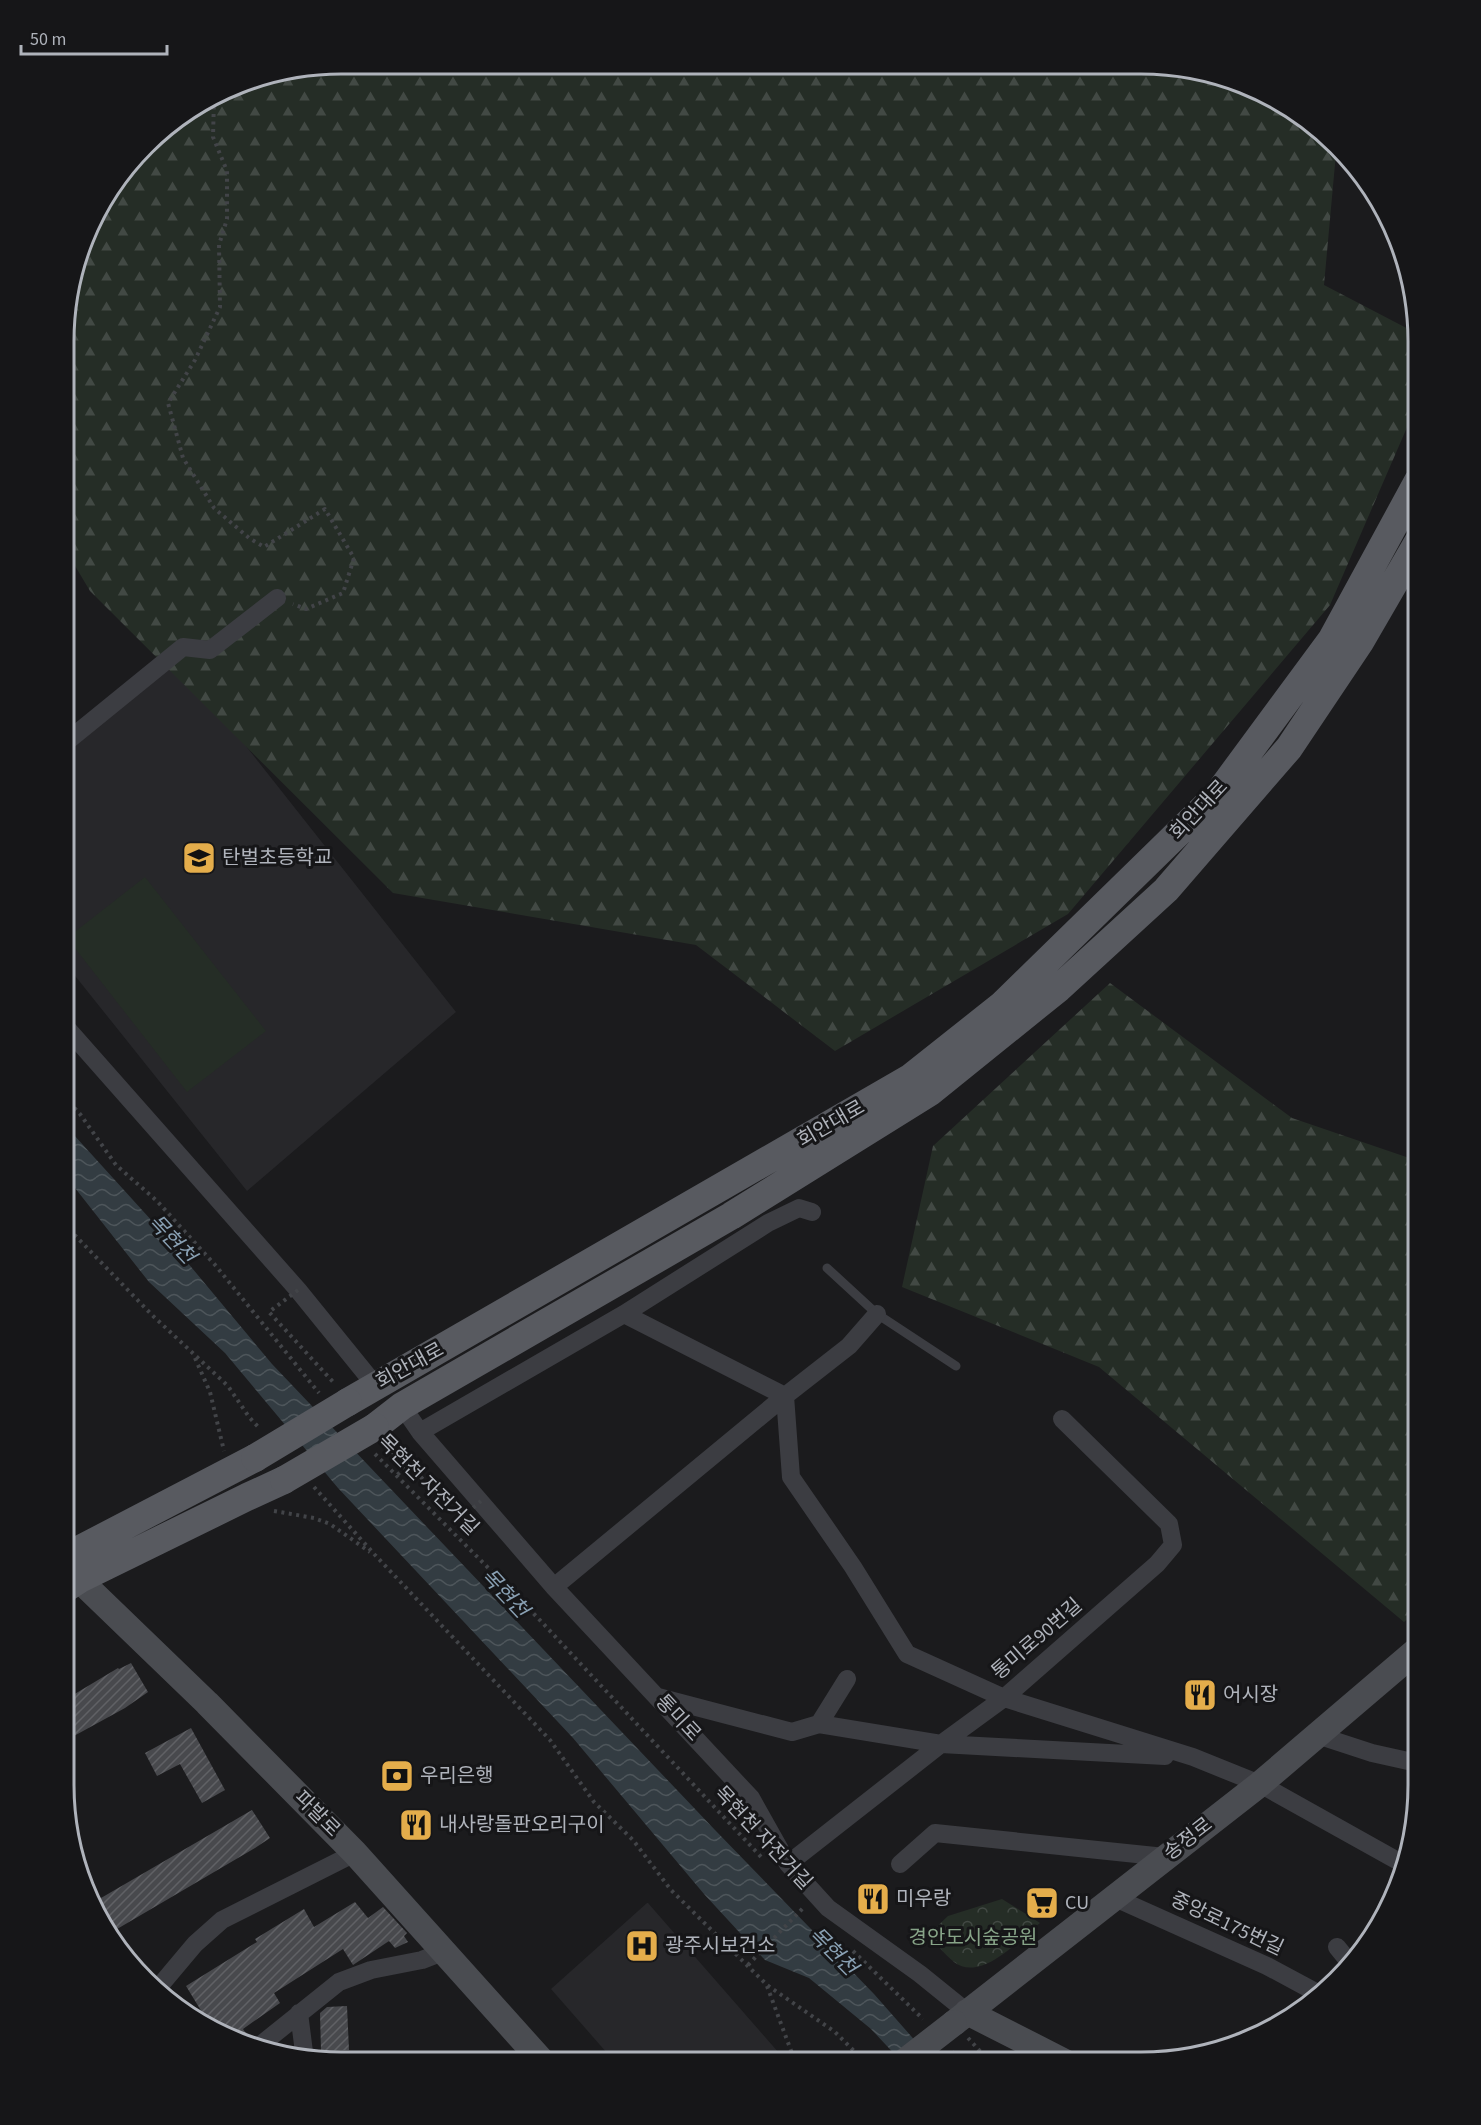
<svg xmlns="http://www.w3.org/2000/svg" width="1481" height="2125" font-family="'Source Sans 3','Noto Sans KR',sans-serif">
	<defs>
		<pattern id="forest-firs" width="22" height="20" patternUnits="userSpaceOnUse" patternTransform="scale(1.5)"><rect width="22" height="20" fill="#252d26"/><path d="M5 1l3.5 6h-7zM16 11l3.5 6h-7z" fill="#424944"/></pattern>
		<pattern id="park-crowns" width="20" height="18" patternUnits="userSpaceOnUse" patternTransform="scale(1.5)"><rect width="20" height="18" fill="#252d26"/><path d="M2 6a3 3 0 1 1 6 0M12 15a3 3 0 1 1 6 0" fill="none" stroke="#424944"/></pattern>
		<pattern id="water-waves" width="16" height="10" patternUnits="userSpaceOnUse" patternTransform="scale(1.5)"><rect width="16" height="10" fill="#333c42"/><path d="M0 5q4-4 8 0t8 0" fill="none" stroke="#4e565b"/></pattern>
		<pattern id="building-hatch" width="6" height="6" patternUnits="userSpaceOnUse" patternTransform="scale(1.5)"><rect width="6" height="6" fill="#48494d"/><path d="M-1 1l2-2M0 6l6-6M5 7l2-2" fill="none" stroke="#606165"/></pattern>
	</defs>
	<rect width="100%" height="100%" fill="#1b1b1d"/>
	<path fill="#27272a" d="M178 660 456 1012 247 1191 64 962 65 754Z
		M647 1903H648L786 2061H614L551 1989Z"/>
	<path fill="url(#forest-firs)" d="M340 63 1177 65 1246 84 1309 120 1336 153 1324 285 1416 333 1418 402 1330 605 1068 914 835 1051 696 945 393 893 90 591 65 549V304L100 202 158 132 251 78Z
		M1110 983 1292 1118 1418 1161 1417 1611 1404 1622 1099 1367 902 1287 933 1146Z"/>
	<path fill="url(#park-crowns)" d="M1002 1899 1040 1923C1020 1939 981 1983 954 1962 944 1954 936 1943 928 1935L948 1916Z"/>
	<path fill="#252d26" d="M145 877 266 1031 187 1092 67 938Z"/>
	<path fill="url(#water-waves)" d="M64 1124 162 1232 272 1364 715 1830 874 1994 933 2061H901L871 2029 809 1978 765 1960 704 1894 573 1738 338 1488 225 1353 149 1282 64 1174Z"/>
	<path fill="url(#building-hatch)" d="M131 1663 148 1692 125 1708 63 1742V1701L118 1668 119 1669Z
		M191 1728 225 1790 202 1803 180 1764 157 1776 145 1753Z
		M252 1810 270 1838 255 1848 112 1932 91 1907V1905L101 1898Z
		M355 1902 368 1918 383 1907 407 1933 404 1936 408 1942 395 1948 389 1941 353 1965 343 1949 274 1993 280 2003 243 2029 250 2040 247 2044 234 2041 211 2027 186 1986 257 1942 255 1939 304 1909 314 1927Z
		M347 2006 349 2050 321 2051 320 2013 327 2007Z"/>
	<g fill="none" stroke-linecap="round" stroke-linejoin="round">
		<path stroke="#424448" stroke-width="4" stroke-dasharray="3 4.5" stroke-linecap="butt" d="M214 99 213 137 227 171V219L219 245 220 307 195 360 168 403 183 458 214 508 249 538 264 547 325 509 354 558 343 593 306 609 293 604
			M64 1067 68 1064
			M64 1089 73 1103
			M64 1097 80 1114 116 1165 157 1201 216 1266 319 1393
			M64 1224 152 1315 228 1386 249 1417 260 1429
			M195 1358 210 1392 224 1451
			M387 1447 407 1466 397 1475
			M375 1454 536 1616 762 1858
			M314 1487 375 1555 550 1740 594 1802 633 1840 671 1890 767 1985 835 2032 864 2061
			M274 1511 314 1518 330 1524 370 1552
			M853 1951 923 2019
			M748 1965 805 1906
			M767 1986 793 2056 799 2061
			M968 2038 990 2062
			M952 2052 963 2061"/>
		<path stroke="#3c3d42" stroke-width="9" d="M827 1268 877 1314 956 1366"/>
		<path stroke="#3c3d42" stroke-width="18" d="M65 743 183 647 210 650 277 598
			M64 1025 298 1290 375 1385
			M624 1314 785 1396 791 1477 853 1567 907 1654 1004 1698 1193 1757 1260 1784 1405 1865
			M402 1406 420 1432 554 1587 751 1798 788 1864 828 1908 920 1974 967 2012
			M420 1432 624 1314 768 1223 799 1208 812 1212
			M554 1587 785 1396 849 1346 877 1314
			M658 1697 792 1732 819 1724 941 1744 1165 1756
			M819 1724 847 1679
			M1317 1735 1372 1753 1417 1763
			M788 1864 941 1744 1004 1698 1157 1564 1173 1545 1169 1524 1062 1419
			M900 1864 935 1833 1165 1857
			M1113 1897 1267 1966 1321 1995
			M1337 1947 1350 1963
			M158 1988 195 1944 222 1920 355 1853
			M299 2013 305 2060
			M258 2047 339 1982 371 1970 422 1960 445 1951"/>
		<path stroke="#4a4c51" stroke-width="26" d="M65 1566 207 1703 355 1853 541 2060
			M967 2012 1065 2062
			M954 2023 1260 1784 1417 1650"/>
		<path stroke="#585a60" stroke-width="28" d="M348 1402 910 1078 1002 1005 1217 795 1332 639 1418 481
			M375 1427 402 1406 731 1216 930 1092 1059 988 1166 890 1289 748 1360 642 1418 542
			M63 1558 255 1458
			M63 1590 80 1579 247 1497 284 1480"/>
		<path stroke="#424448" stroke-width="4" stroke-dasharray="3 4.5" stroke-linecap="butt" d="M298 1290 269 1312 334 1383
			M390 1444 460 1519 481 1501"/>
		<path stroke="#4a4c51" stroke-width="26" d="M905 2061 954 2023"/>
		<path stroke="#585a60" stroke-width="28" d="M255 1458 348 1402
			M284 1480 375 1427"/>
	</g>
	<defs>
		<symbol id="school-square" viewBox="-11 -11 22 22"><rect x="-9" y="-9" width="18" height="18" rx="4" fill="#e4ad4b" stroke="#161618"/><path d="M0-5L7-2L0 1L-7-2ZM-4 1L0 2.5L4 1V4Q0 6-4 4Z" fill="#111"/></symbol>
		<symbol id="restaurant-square" viewBox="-11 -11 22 22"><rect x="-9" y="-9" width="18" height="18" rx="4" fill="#e4ad4b" stroke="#161618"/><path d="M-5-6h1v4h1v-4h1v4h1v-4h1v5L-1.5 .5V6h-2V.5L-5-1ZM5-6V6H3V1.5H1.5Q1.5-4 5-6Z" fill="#111"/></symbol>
		<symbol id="bank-square" viewBox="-11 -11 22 22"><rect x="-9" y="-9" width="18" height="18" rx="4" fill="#e4ad4b" stroke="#161618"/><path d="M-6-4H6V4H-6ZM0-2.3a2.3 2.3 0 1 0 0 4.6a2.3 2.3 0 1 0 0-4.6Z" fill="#111"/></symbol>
		<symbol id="supermarket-square" viewBox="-11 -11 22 22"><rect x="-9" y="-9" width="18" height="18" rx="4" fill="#e4ad4b" stroke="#161618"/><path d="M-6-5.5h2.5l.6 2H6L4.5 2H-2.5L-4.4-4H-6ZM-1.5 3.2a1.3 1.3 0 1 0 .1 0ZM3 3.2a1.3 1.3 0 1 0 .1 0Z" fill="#111"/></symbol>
		<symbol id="hospital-square" viewBox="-11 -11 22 22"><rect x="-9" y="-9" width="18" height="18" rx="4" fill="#e4ad4b" stroke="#161618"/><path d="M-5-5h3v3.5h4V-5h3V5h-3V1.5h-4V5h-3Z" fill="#111"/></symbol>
	</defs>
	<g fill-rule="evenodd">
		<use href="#school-square" x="180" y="839" width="38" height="38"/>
		<use href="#restaurant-square" x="1181" y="1676" width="38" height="38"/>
		<use href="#bank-square" x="378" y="1757" width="38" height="38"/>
		<use href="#restaurant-square" x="397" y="1806" width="38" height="38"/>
		<use href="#restaurant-square" x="854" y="1880" width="38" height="38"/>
		<use href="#supermarket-square" x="1023" y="1884" width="38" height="38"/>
		<use href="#hospital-square" x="623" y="1927" width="38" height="38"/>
	</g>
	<g text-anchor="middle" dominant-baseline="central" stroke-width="6" stroke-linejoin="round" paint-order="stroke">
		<g font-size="20" fill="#afb3bb" stroke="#161618">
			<text transform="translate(1199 810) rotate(-47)">회안대로</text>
			<text transform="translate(831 1124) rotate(-30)">회안대로</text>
			<text transform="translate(410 1366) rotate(-29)">회안대로</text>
			<text transform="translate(428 1485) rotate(45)">목현천 자전거길</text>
			<text transform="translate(1037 1639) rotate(-41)">통미로90번길</text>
			<text transform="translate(678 1718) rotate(47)">통미로</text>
			<text transform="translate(317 1814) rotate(45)">파발로</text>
			<text transform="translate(763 1838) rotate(47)">목현천 자전거길</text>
			<text transform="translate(1188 1839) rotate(-38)">송정로</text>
			<text transform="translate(1227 1924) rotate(25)">중앙로175번길</text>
		</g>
		<g font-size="20" fill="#afb3bb" stroke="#161618" text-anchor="start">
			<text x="222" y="858">탄벌초등학교</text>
			<text x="1223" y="1695">어시장</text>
			<text x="420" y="1776">우리은행</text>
			<text x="439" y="1825">내사랑돌판오리구이</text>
			<text x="896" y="1899">미우랑</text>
			<text x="1065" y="1903">CU</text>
			<text x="665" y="1946">광주시보건소</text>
		</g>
		<g font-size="20" fill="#87a488" stroke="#161618">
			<text x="973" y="1938">경안도시숲공원</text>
		</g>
		<g font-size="21" font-style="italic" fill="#89a0b3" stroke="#161618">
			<text transform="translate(172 1239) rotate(47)">목현천</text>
			<text transform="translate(505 1593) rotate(47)">목현천</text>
			<text transform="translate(833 1951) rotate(45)">목현천</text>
		</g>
	</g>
	<path d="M0 0H1481V2125H0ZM341 74H1141A267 267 0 0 1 1408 341V1785A267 267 0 0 1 1141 2052H341A267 267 0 0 1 74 1785V341A267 267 0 0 1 341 74Z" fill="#161618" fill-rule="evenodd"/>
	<path fill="none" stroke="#afb3bb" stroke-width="3" d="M341 74H1141A267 267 0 0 1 1408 341V1785A267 267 0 0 1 1141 2052H341A267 267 0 0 1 74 1785V341A267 267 0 0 1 341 74Z"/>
	<path d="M21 45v9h146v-9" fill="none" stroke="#afb3bb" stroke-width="3"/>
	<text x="30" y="45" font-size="18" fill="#afb3bb" stroke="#161618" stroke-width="4.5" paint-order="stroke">50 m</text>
</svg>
